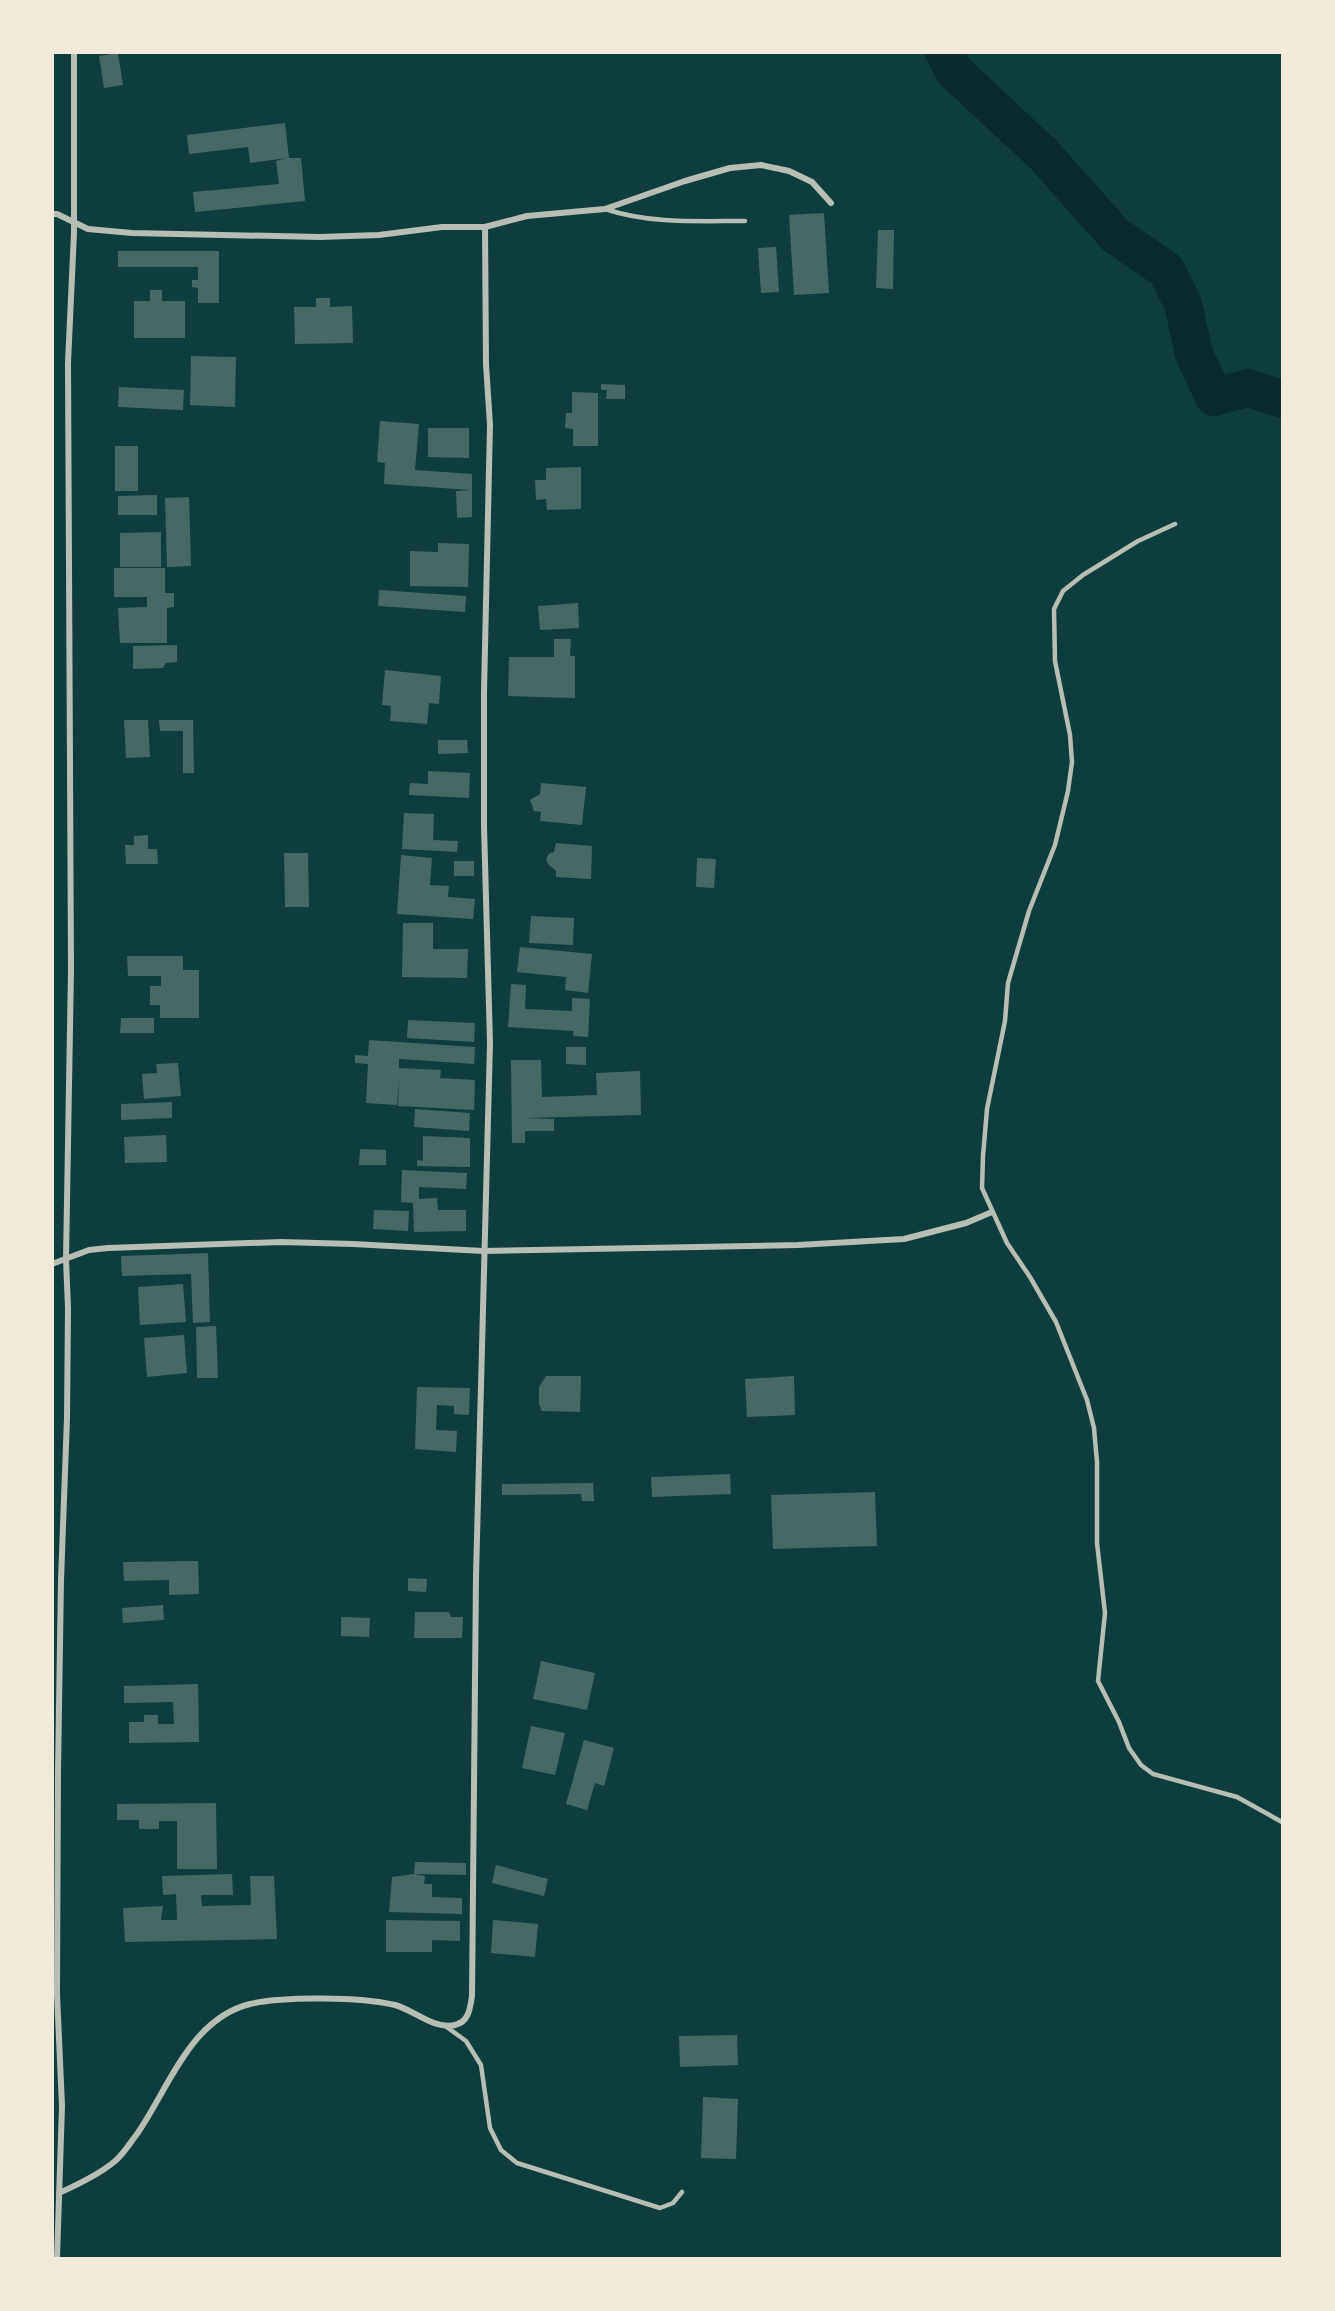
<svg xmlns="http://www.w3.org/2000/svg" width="1335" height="2311" font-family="'Nunito Sans',sans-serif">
	<rect width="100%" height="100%" fill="#0f3d3e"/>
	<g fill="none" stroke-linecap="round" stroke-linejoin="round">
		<path stroke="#0a2a2b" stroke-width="38" d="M944 52 954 71 1044 155 1115 235 1166 270 1183 304 1194 354 1214 397 1248 388 1282 399"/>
	</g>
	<path fill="#486865" d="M118 53 123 85 104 88 99 56Z
		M285 123 289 158H301L305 201 195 212 193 192 279 184 276 161 287 158 250 163 248 147 189 154 187 135Z
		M824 213 829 293 794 295 789 215Z
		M878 230H894L893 289 876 288Z
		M776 247 779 292 761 293 758 248Z
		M118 251H219V303H198V288L192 287V280H198V267H118Z
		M150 290H162V301H185V338H134V301H150Z
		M316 298H330V307L352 306 353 343 295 344 294 307H316Z
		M191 356 236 357 235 407 190 405Z
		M601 384 625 385V399H606L607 390H601Z
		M119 387 184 390 183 410 118 407Z
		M572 392 598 393V446H573V429L565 428 566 413H572Z
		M380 421 419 424 415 470 472 474V517L457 518 456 491 471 490 384 484 385 463 377 462Z
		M428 428H469V458L428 457Z
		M115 446H138V491H115Z
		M581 467V509L547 510 546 499 536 500 535 480H546V468Z
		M157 495V515H118V496Z
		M189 497 191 566 167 567 165 498Z
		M161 532V567H120V533Z
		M438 543 469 544 468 587 410 586V551L438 552Z
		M114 568H165V593H174V607L167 608V643H120L118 608 147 607V597H114Z
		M379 590 466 596 465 612 378 606Z
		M578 603 579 628 540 630 538 606Z
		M554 639H571L570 656H575V698L508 696 509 657H554Z
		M177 645V662L166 663 163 668 133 669V646Z
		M385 670 441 676 439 704 429 703 427 724 390 721 391 706 382 705Z
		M124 720H148L150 757 126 758Z
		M159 720H193L194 773H183V731H160Z
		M438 740H467L468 753 438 754Z
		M428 771 470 773 469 798 409 795 410 783 428 784Z
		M541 783 586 787 582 825 540 821 541 812 534 811 530 800 540 794Z
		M404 813 434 814 433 840 458 841 457 852 402 849Z
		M148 835V849H157L158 864H126L125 845H134V836Z
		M556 843 592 846 591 879 556 877V871L548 864 546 859 549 854 554 852Z
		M284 853H308L309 907H285Z
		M401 855 432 858 430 885 449 886 448 897 475 899 473 919 397 914Z
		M697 858 716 859 714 888 696 887Z
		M454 861H474V876H454Z
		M531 916 574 918 573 945 529 943Z
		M403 923H433V949H468L467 978 402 977Z
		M520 947 592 954 588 993 565 990 566 977 517 972Z
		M127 956H183V970H199V1018H160V1005H150V986H161V976H128Z
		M511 984 526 985 525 1009 572 1011V998L590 999 588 1037 573 1036 574 1031 508 1027Z
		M121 1018H154V1033H120Z
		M408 1020 475 1023 474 1042 407 1038Z
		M369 1040 475 1047 474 1064 399 1059V1068L441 1070 440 1078 475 1080 474 1110 398 1106 399 1079 397 1105 366 1103 368 1064 355 1063V1055L368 1056Z
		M566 1047H586V1065L566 1064Z
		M511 1060H541L542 1097 597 1095 596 1073 640 1071 641 1115 525 1118 554 1119V1131H525V1143H512Z
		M178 1063 181 1096 144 1099 142 1074 157 1073 156 1064Z
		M172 1102V1118L121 1120V1104Z
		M415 1109 470 1113 469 1131 414 1127Z
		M166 1135 167 1162 125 1163 124 1137Z
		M423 1136 470 1138V1167L417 1166V1160L423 1161Z
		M360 1149 386 1150V1165H359Z
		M402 1170 467 1173 466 1189 419 1187V1199L437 1198 438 1210H466V1231L414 1232 413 1203 401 1202Z
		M374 1210 409 1211 408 1231 373 1229Z
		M208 1253 210 1322 193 1323 191 1274 122 1276 121 1256Z
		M183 1284 186 1322 140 1325 138 1287Z
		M216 1326 218 1378H197L196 1327Z
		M184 1335 187 1373 147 1377 144 1338Z
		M546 1376H581L580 1412 542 1411 539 1404V1387Z
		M794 1376 795 1415 747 1417 745 1379Z
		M417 1387 470 1388 469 1415 454 1414V1406L437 1405 436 1430 457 1431 456 1452 415 1449Z
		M730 1474 731 1494 652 1497 651 1477Z
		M593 1483 594 1501H582L581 1494 502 1495V1484Z
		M875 1492 877 1546 773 1549 771 1495Z
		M198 1561 199 1594 169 1595V1580L124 1581 123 1562Z
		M408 1578 427 1579 426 1592 408 1591Z
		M163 1605 164 1620 123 1623 122 1608Z
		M415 1612H449L451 1617H463L462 1638H414Z
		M341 1617 370 1618 369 1637 341 1636Z
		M541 1661 595 1673 587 1710 533 1699Z
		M198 1684 199 1742 129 1743V1722H144V1715H158V1724H174L173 1702 124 1703V1686Z
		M531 1726 565 1733 555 1775 522 1768Z
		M584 1740 614 1748 604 1786 595 1783 587 1810 566 1804Z
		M216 1803 217 1869H177V1821H159V1829H139V1820H117V1804Z
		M415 1862 466 1863V1875L414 1874Z
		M496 1865 548 1879 544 1896 492 1883Z
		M232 1874 233 1895H201L202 1906 251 1905 250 1876H274L277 1939 125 1942 123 1908 163 1906 161 1920H177L176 1894 163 1895 162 1876Z
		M414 1874 425 1876 424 1884H432V1897L462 1898V1914L389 1912 392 1877Z
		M386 1920 460 1921V1941L432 1940V1952H386Z
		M493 1920 538 1924 535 1957 491 1953Z
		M737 2035 738 2065 680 2067 679 2036Z
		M703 2097 738 2099 736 2159 701 2158Z"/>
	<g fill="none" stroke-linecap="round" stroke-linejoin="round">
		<path stroke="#b8beb3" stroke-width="4.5" d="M605 209C650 224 698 221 745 221
			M1175 524 1138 541 1083 575 1063 591 1054 609 1055 661 1070 735 1072 762 1068 791 1055 845 1029 911 1008 983 1005 1021 987 1109 983 1156 982 1188 1007 1243 1030 1277 1056 1322 1087 1400 1094 1428 1097 1462V1543L1105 1613 1098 1681 1119 1722 1129 1748 1141 1765 1153 1774 1237 1797 1282 1822
			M444 2025 466 2041 481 2065 490 2128 501 2150 517 2163 660 2208 673 2203 682 2192"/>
		<path stroke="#b8beb3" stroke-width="6" d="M52 214H57L88 229 132 233 320 237 379 235 442 227H485L527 216 605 209 685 181 730 168 761 165 789 171 812 182 831 203
			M52 1264 89 1250 108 1248 281 1242 353 1244 483 1251 798 1245 904 1239 966 1223 992 1212
			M59 2193C77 2185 98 2175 114 2162 123 2155 130 2143 137 2134 169 2088 190 2019 250 2004 284 1996 361 1997 395 2005 414 2010 434 2030 455 2025 469 2022 470 2008 472 1996L476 1576 490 1043 484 826V692L490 425 486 364 485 227
			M57 2258 62 2106 57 1994 58 1770 61 1580 67 1418 68 1308 66 1259 71 970 68 363 74 233V52"/>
	</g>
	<rect width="1335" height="2311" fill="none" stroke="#f1e9da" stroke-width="108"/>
</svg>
